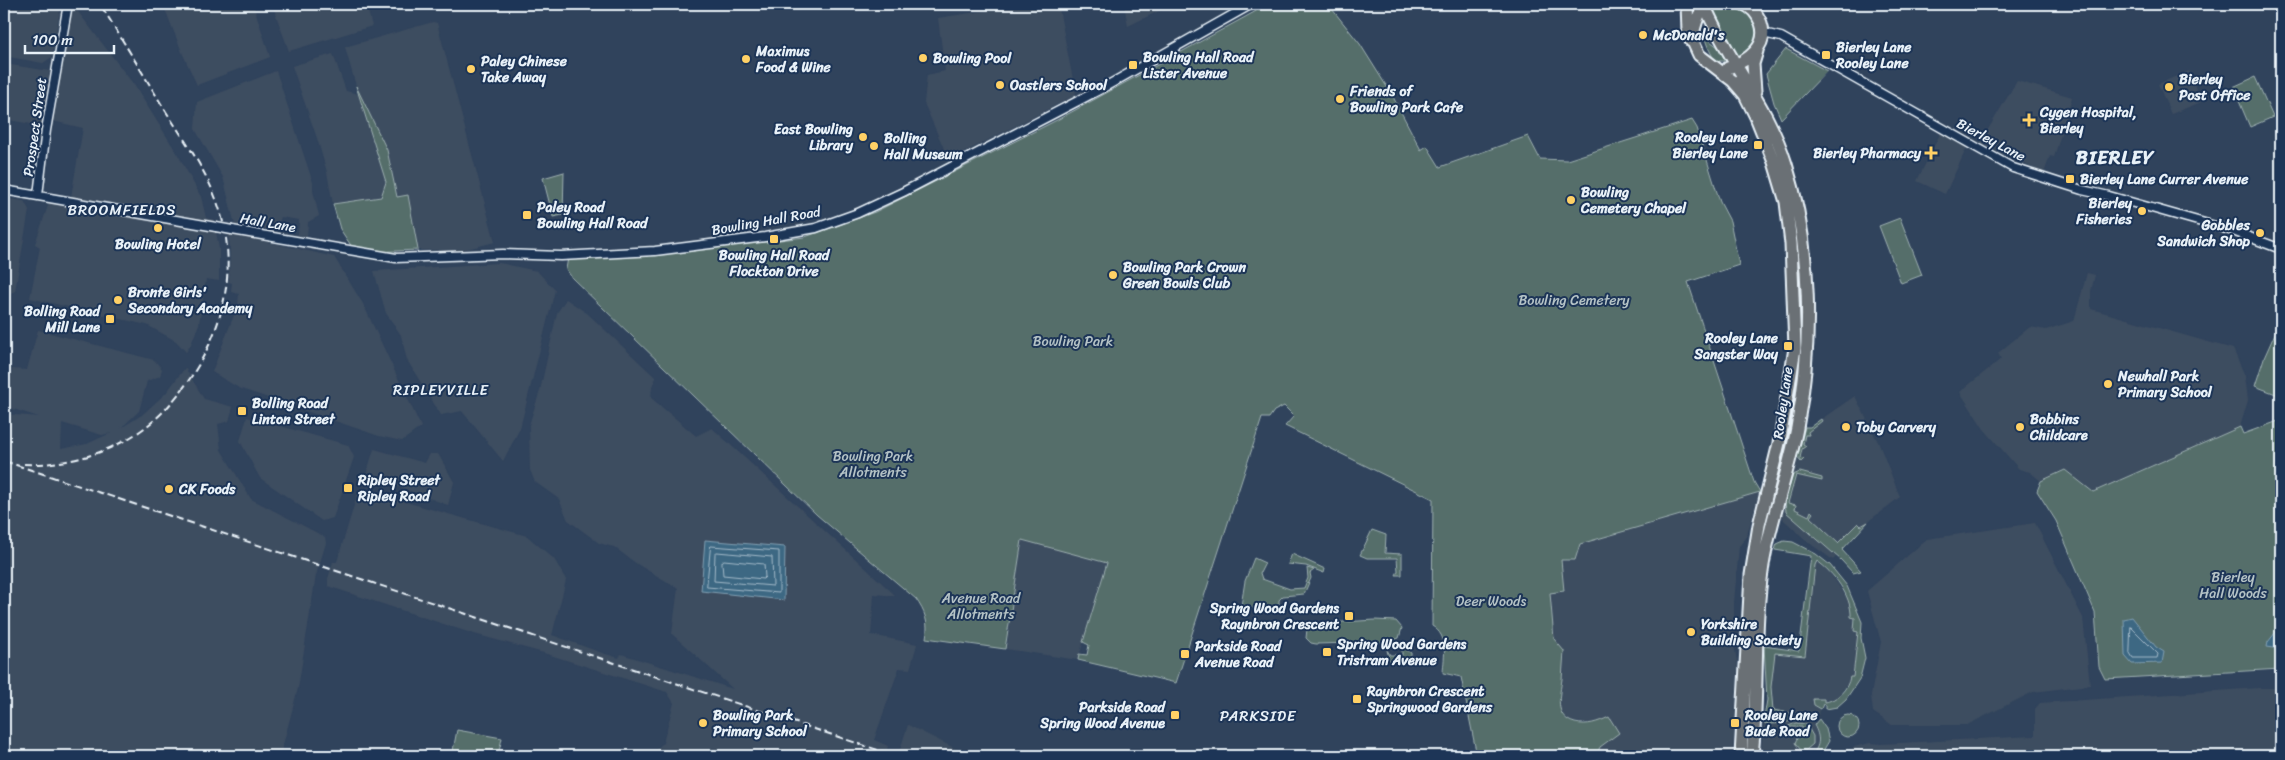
<svg xmlns="http://www.w3.org/2000/svg" width="2285" height="760" font-family="Sriracha,sans-serif">
	<rect width="100%" height="100%" fill="#30435c"/>
	<filter id="ink" filterUnits="userSpaceOnUse"><feTurbulence type="fractalNoise" baseFrequency=".02" numOctaves="2"/><feDisplacementMap in="SourceGraphic" scale="10" xChannelSelector="R" yChannelSelector="G"/><feConvolveMatrix kernelMatrix="1 2 1 2 8 2 1 2 1" color-interpolation-filters="sRGB"/></filter>
	<g filter="url(#ink)">
		<path fill="#3e4d60" fill-rule="evenodd" d="M4 4H61L52 57 43 63 4 56Z
			M72 4 134 85 177 153 201 197 206 218 214 220 219 249V281L206 279 199 324 191 344 186 352 176 341 147 325 30 298 40 247 35 244 49 203 51 202 70 203 83 128 53 121Z
			M163 4H253L270 57 197 85 182 52Z
			M272 4H366L372 26 289 51Z
			M1031 4H1058L1076 95 949 160 924 103 927 75 945 71 938 18Z
			M1124 4H1173L1128 26Z
			M433 22 437 23 495 242 459 251 418 250 408 196 397 197 387 150 356 86 345 47Z
			M333 54 346 91 358 94 386 182 381 197 333 204 327 172 317 138 292 66Z
			M4 64 50 71 42 126 4 119Z
			M276 71 313 183V191L319 216 308 222 307 237 298 235 299 220 281 217 276 230 235 225 223 177 195 129 197 102Z
			M2189 71 2201 102 2171 114 2158 84Z
			M2017 81 2072 97 2054 157 2050 156 2044 173 1980 143Z
			M1943 128 1969 143 1945 194 1917 181Z
			M4 198 24 201 29 210 15 291 4 296Z
			M228 233 334 257 363 304 421 427 402 441 379 436 239 388 212 372 238 305 239 294 231 292 232 283 229 282 230 249Z
			M499 263 537 271 555 290 520 428 503 461 462 411 441 415 407 360 401 335 386 313 374 271Z
			M2087 273 2095 275 2091 291V309L2233 349 2245 376 2248 400 2240 427 2093 492 2065 470 2041 481 2030 472 2019 469 1984 429 1960 392 2001 359 1998 353 2030 327 2046 330 2074 321Z
			M566 299 588 314 656 378 652 386 651 398 696 436 712 428 896 596 874 594 871 635 917 644 910 669 899 668 874 740 888 746 885 756H643L653 753 663 743 674 703 667 692 544 653 471 633 328 586V579L333 562H337L359 489 527 536 554 559 566 580 552 635 602 653 619 658 621 654 733 689 672 634 678 588 637 564 614 547 599 543 568 520 559 499 535 482 530 470 529 425 540 391 557 313Z
			M38 330 154 360 162 369 160 376 147 381 139 411 121 428 142 415 166 393 185 368 204 399 233 407 229 421 218 424 221 450 251 499 325 537 326 543 316 575 298 688 280 756H4V414L39 417 4 406 12 369 27 370ZM62 423 102 435 111 433 87 444 61 449Z
			M1855 396 1879 444 1900 497 1871 519 1833 560 1808 542 1784 520 1777 507 1797 428 1810 427Z
			M247 417 348 445 354 457 333 518 322 521 260 478 240 441Z
			M374 449 425 463 430 454H438L454 482 448 505 366 475Z
			M1760 492 1746 538 1739 546 1734 602V645L1738 667 1733 756H1596L1600 747 1595 724 1572 722 1563 716 1559 707 1562 678 1554 639 1550 593 1564 591 1561 560 1571 561 1579 544Z
			M2035 523 2083 618 2090 685 2033 692 1967 725H1892L1873 712 1871 695 1881 642 1867 591 1927 539Z
			M1022 540 1107 562 1078 660 1006 649Z
			M1811 556 1828 570 1849 601 1851 617H1855L1854 631 1858 632 1853 677 1835 700 1824 702 1817 707 1821 709 1818 715 1814 713 1811 720 1820 740 1818 747 1811 756H1760L1767 700 1764 646 1799 651Z
			M2260 688H2281V756H1840L1854 747 1870 743 1881 744 2035 736V709L2040 703Z
			M908 725 958 750 979 756H898Z"/>
		<path fill="#556e6a" stroke="#9eb0b1" d="M1269 4H1328L1360 44 1392 95 1421 150 1427 146 1440 167 1528 136 1540 159 1567 160 1692 120 1697 128 1720 202 1730 221 1739 265 1688 282 1754 482 1760 492 1580 544 1575 560H1561L1564 591 1550 593 1554 639 1564 651C1563 660 1563 670 1562 679 1560 695 1553 717 1575 723 1588 726 1598 722 1609 717L1619 733 1600 747 1596 756H1477L1461 677 1443 673C1444 655 1449 636 1432 626L1433 499 1285 426 1294 416 1284 406 1274 411 1269 418H1262L1176 683 1078 660 1079 654 1087 655 1089 645 1083 642 1107 563 1022 540 1005 649 926 638C929 622 925 612 916 599L817 515 572 278 566 269 568 258 646 256 805 237 875 212 1057 120Z
			M1723 6C1759 9 1769 37 1739 58L1725 35 1712 8Z
			M1706 26 1710 41 1718 47 1727 61H1715C1710 51 1701 37 1706 26Z
			M1786 49 1827 71 1781 119 1774 103 1766 74Z
			M2255 77 2273 117 2250 127 2233 87Z
			M356 86 387 150 397 197 408 195 418 250 373 252 352 247 340 229 333 204 381 197 386 182Z
			M564 172 563 215 553 217 543 178Z
			M1900 218 1922 275 1901 283 1879 226Z
			M2281 320V396L2255 386 2264 358Z
			M1821 419 1822 421 1808 432 1809 435H1805L1803 444 1806 446 1802 449 1800 458 1804 459 1801 462 1797 457 1805 427H1810Z
			M2281 420V669L2105 679 2099 667 2095 612 2056 521 2037 491 2041 481 2065 470 2093 492 2240 427 2243 434Z
			M1800 472 1822 478V481L1796 475 1788 503 1796 505 1795 509 1809 516 1811 511 1813 513 1810 517 1838 543 1858 523 1861 526 1868 522 1842 550 1861 571 1853 573 1841 560 1786 512 1785 501 1793 475Z
			M1372 530 1386 535 1385 553 1402 554V575H1396L1398 571 1397 558H1367L1360 555Z
			M1784 541 1793 542 1816 554 1830 565 1847 586 1862 622 1861 638 1865 658 1860 678 1846 699 1837 707 1826 709V705L1823 704 1821 709 1814 705 1813 699H1824V702C1837 701 1848 689 1850 677H1853L1858 632 1854 631 1855 618 1851 617C1852 596 1833 572 1817 561L1815 565 1805 656 1775 653 1771 687 1773 710 1802 715 1801 721C1786 720 1781 726 1763 723L1767 700 1764 646 1799 651 1811 556 1775 550 1777 544Z
			M1292 554 1325 569 1324 573 1306 566 1288 564Z
			M1254 558 1265 563 1260 573 1262 579 1290 589 1304 588 1308 578 1307 568 1314 570 1310 573 1311 578 1304 594 1283 596 1279 600V606L1252 608 1241 606 1245 581Z
			M1375 620 1396 621 1402 628 1399 638 1388 642 1316 644 1311 643 1306 638 1307 629 1312 624Z
			M1404 648 1411 653V662H1390L1387 650 1390 655H1402V649Z
			M1837 726a11 11 0 1 1 22 0a11 11 0 1 1-22 0Z
			M1819 719 1826 729 1829 741 1820 756H1811C1821 745 1820 737 1814 725Z
			M1796 723 1806 724 1813 736V744L1806 750H1801L1795 743 1798 736 1804 734 1802 727H1786Z
			M457 730 502 738 498 756H452Z"/>
		<path fill="#3d6883" stroke="#819fb2" d="M705 540 785 547 784 600 701 591Z
			M2132 617 2156 647 2164 652 2162 663 2132 664 2125 656 2124 619Z
			M2279 628 2281 629V649L2267 647 2268 642Z"/>
		<g fill="none" stroke-linecap="round" stroke-linejoin="round">
			<path stroke="#a4bac9" stroke-width="1" d="M711 546 779 551V593L707 587Z
				M717 552 772 557 773 586 714 581 715 554Z
				M724 560 764 564 765 577 763 579 723 575 722 563Z
				M2131 627 2158 654 2157 658H2133L2130 653Z"/>
			<defs>
				<path id="minor" d="M1763 33 1781 37 2013 168 2082 190 2109 196 2233 231 2281 249
					M4 190 216 227
					M38 195 46 130 68 4
					M232 230 396 258 503 254 561 256 655 251 765 237 816 228 858 213 903 192 1101 89 1252 4"/>
				<path id="highway" d="M1687 4 1688 31 1699 55 1733 81 1745 95 1756 117 1774 162 1786 202 1791 244 1795 348 1780 439 1759 525 1751 575 1741 756
					M1704 4C1727 60 1768 105 1786 164 1812 247 1813 342 1797 428 1788 474 1771 518 1763 565 1753 628 1759 692 1752 756
					M1691 41C1695 29 1697 9 1709 4
					M1728 68C1748 61 1769 46 1761 23 1757 13 1752 7 1743 4
					M1755 91 1753 64 1757 51"/>
			</defs>
			<use href="#minor" stroke="#e8f1f8" stroke-width="11"/>
			<use href="#highway" stroke="#e8f1f8" stroke-width="15"/>
			<use href="#minor" stroke="#1d3557" stroke-width="8"/>
			<use href="#highway" stroke="#6a7074" stroke-width="11"/>
			<path stroke="#e8f1f8" stroke-width="2" stroke-dasharray="8 4" stroke-linecap="butt" d="M4 461 896 756
				M24 464C79 466 136 445 172 402 221 345 243 271 216 199 204 167 183 138 165 110 143 74 122 39 100 4"/>
			<defs>
				<path id="minor-bridge" d="M216 227 232 230"/>
			</defs>
			<use href="#minor-bridge" stroke="#e8f1f8" stroke-width="11" stroke-linecap="butt"/>
			<use href="#minor-bridge" stroke="#1d3557" stroke-width="8"/>
		</g>
	</g>
	<g fill="#ffd166" stroke="#1d3557" stroke-width="2">
		<circle cx="1643" cy="35" r="5"/>
		<rect x="1821" y="50" width="10" height="10" rx="2.5"/>
		<circle cx="923" cy="58" r="5"/>
		<circle cx="746" cy="59" r="5"/>
		<rect x="1128" y="60" width="10" height="10" rx="2.5"/>
		<circle cx="471" cy="69" r="5"/>
		<circle cx="1000" cy="85" r="5"/>
		<circle cx="2169" cy="87" r="5"/>
		<circle cx="1340" cy="99" r="5"/>
		<path d="M2026.5 112.5h5v5h5v5h-5v5h-5v-5h-5v-5h5z"/>
		<circle cx="863" cy="137" r="5"/>
		<rect x="1753" y="140" width="10" height="10" rx="2.5"/>
		<circle cx="874" cy="146" r="5"/>
		<path d="M1928.5 145.5h5v5h5v5h-5v5h-5v-5h-5v-5h5z"/>
		<rect x="2065" y="174" width="10" height="10" rx="2.5"/>
		<circle cx="1571" cy="200" r="5"/>
		<circle cx="2142" cy="211" r="5"/>
		<rect x="522" y="210" width="10" height="10" rx="2.5"/>
		<circle cx="158" cy="228" r="5"/>
		<circle cx="2260" cy="233" r="5"/>
		<rect x="769" y="234" width="10" height="10" rx="2.5"/>
		<circle cx="1113" cy="275" r="5"/>
		<circle cx="118" cy="300" r="5"/>
		<rect x="105" y="314" width="10" height="10" rx="2.5"/>
		<rect x="1783" y="341" width="10" height="10" rx="2.5"/>
		<circle cx="2108" cy="384" r="5"/>
		<rect x="237" y="406" width="10" height="10" rx="2.5"/>
		<circle cx="1846" cy="427" r="5"/>
		<circle cx="2020" cy="427" r="5"/>
		<rect x="343" y="483" width="10" height="10" rx="2.5"/>
		<circle cx="169" cy="489" r="5"/>
		<rect x="1344" y="611" width="10" height="10" rx="2.5"/>
		<circle cx="1691" cy="632" r="5"/>
		<rect x="1322" y="647" width="10" height="10" rx="2.5"/>
		<rect x="1180" y="649" width="10" height="10" rx="2.5"/>
		<rect x="1352" y="694" width="10" height="10" rx="2.5"/>
		<rect x="1170" y="710" width="10" height="10" rx="2.5"/>
		<circle cx="703" cy="723" r="5"/>
		<rect x="1730" y="718" width="10" height="10" rx="2.5"/>
	</g>
	<g text-anchor="middle" dominant-baseline="central" stroke-width="4" stroke-linejoin="round" paint-order="stroke">
		<g font-size="14" font-weight="bold" fill="#e8f1f8" stroke="#1d3557" text-anchor="start">
			<text x="1653" y="35">McDonald's</text>
			<text x="1836" y="47">Bierley Lane<tspan x="1836" dy="16">Rooley Lane</tspan></text>
			<text x="756" y="51">Maximus<tspan x="756" dy="16">Food &amp; Wine</tspan></text>
			<text x="1143" y="57">Bowling Hall Road<tspan x="1143" dy="16">Lister Avenue</tspan></text>
			<text x="933" y="58">Bowling Pool</text>
			<text x="481" y="61">Paley Chinese<tspan x="481" dy="16">Take Away</tspan></text>
			<text x="2179" y="79">Bierley<tspan x="2179" dy="16">Post Office</tspan></text>
			<text x="1010" y="85">Oastlers School</text>
			<text x="1350" y="91">Friends of<tspan x="1350" dy="16">Bowling Park Cafe</tspan></text>
			<text x="2040" y="112">Cygen Hospital,<tspan x="2040" dy="16">Bierley</tspan></text>
			<text x="853" y="129" text-anchor="end">East Bowling<tspan x="853" dy="16">Library</tspan></text>
			<text x="1748" y="137" text-anchor="end">Rooley Lane<tspan x="1748" dy="16">Bierley Lane</tspan></text>
			<text x="884" y="138">Bolling<tspan x="884" dy="16">Hall Museum</tspan></text>
			<text x="1921" y="153" text-anchor="end">Bierley Pharmacy</text>
			<text x="2080" y="179">Bierley Lane Currer Avenue</text>
			<text x="1581" y="192">Bowling<tspan x="1581" dy="16">Cemetery Chapel</tspan></text>
			<text x="2132" y="203" text-anchor="end">Bierley<tspan x="2132" dy="16">Fisheries</tspan></text>
			<text x="537" y="207">Paley Road<tspan x="537" dy="16">Bowling Hall Road</tspan></text>
			<text x="2250" y="225" text-anchor="end">Gobbles<tspan x="2250" dy="16">Sandwich Shop</tspan></text>
			<text x="158" y="244" text-anchor="middle">Bowling Hotel</text>
			<text x="774" y="255" text-anchor="middle">Bowling Hall Road<tspan x="774" dy="16">Flockton Drive</tspan></text>
			<text x="1123" y="267">Bowling Park Crown<tspan x="1123" dy="16">Green Bowls Club</tspan></text>
			<text x="128" y="292">Bronte Girls'<tspan x="128" dy="16">Secondary Academy</tspan></text>
			<text x="100" y="311" text-anchor="end">Bolling Road<tspan x="100" dy="16">Mill Lane</tspan></text>
			<text x="1778" y="338" text-anchor="end">Rooley Lane<tspan x="1778" dy="16">Sangster Way</tspan></text>
			<text x="2118" y="376">Newhall Park<tspan x="2118" dy="16">Primary School</tspan></text>
			<text x="252" y="403">Bolling Road<tspan x="252" dy="16">Linton Street</tspan></text>
			<text x="2030" y="419">Bobbins<tspan x="2030" dy="16">Childcare</tspan></text>
			<text x="1856" y="427">Toby Carvery</text>
			<text x="358" y="480">Ripley Street<tspan x="358" dy="16">Ripley Road</tspan></text>
			<text x="179" y="489">CK Foods</text>
			<text x="1339" y="608" text-anchor="end">Spring Wood Gardens<tspan x="1339" dy="16">Raynbron Crescent</tspan></text>
			<text x="1701" y="624">Yorkshire<tspan x="1701" dy="16">Building Society</tspan></text>
			<text x="1337" y="644">Spring Wood Gardens<tspan x="1337" dy="16">Tristram Avenue</tspan></text>
			<text x="1195" y="646">Parkside Road<tspan x="1195" dy="16">Avenue Road</tspan></text>
			<text x="1367" y="691">Raynbron Crescent<tspan x="1367" dy="16">Springwood Gardens</tspan></text>
			<text x="1165" y="707" text-anchor="end">Parkside Road<tspan x="1165" dy="16">Spring Wood Avenue</tspan></text>
			<text x="713" y="715">Bowling Park<tspan x="713" dy="16">Primary School</tspan></text>
			<text x="1745" y="715">Rooley Lane<tspan x="1745" dy="16">Bude Road</tspan></text>
		</g>
		<g font-size="14" fill="#e8f1f8" stroke="#1d3557">
			<text transform="translate(35 127) rotate(-82)">Prospect Street</text>
			<text transform="translate(1991 140) rotate(28)">Bierley Lane</text>
			<text transform="translate(766 221) rotate(-10)">Bowling Hall Road</text>
			<text transform="translate(268 223) rotate(10)">Hall Lane</text>
			<text transform="translate(1783 403) rotate(-82)">Rooley Lane</text>
		</g>
		<g font-size="14" fill="#b5c3c6" stroke="#1d3557">
			<text x="1574" y="300">Bowling Cemetery</text>
			<text x="1073" y="341">Bowling Park</text>
			<text x="873" y="456">Bowling Park<tspan x="873" dy="16">Allotments</tspan></text>
			<text x="2233" y="577">Bierley<tspan x="2233" dy="16">Hall Woods</tspan></text>
			<text x="981" y="598">Avenue Road<tspan x="981" dy="16">Allotments</tspan></text>
			<text x="1491" y="601">Deer Woods</text>
		</g>
		<g font-size="15" letter-spacing="1" fill="#e8f1f8" stroke="#1d3557">
			<text x="122" y="210">BROOMFIELDS</text>
			<text x="441" y="390">RIPLEYVILLE</text>
			<text x="1258" y="716">PARKSIDE</text>
		</g>
		<g font-size="19" font-weight="bold" letter-spacing="1" fill="#e8f1f8" stroke="#1d3557">
			<text x="2115" y="157">BIERLEY</text>
		</g>
	</g>
	<rect width="2285" height="760" fill="none" stroke="#1d3557" stroke-width="20"/>
	<rect x="10" y="10" width="2265" height="740" fill="none" stroke="#e8f1f8" stroke-width="2" filter="url(#ink)"/>
	<path d="M25 45v8h89v-8" fill="none" stroke="#e8f1f8" stroke-width="2.5"/>
	<text x="32" y="45" font-size="15" fill="#e8f1f8" stroke="#1d3557" stroke-width="4" paint-order="stroke">100 m</text>
</svg>
